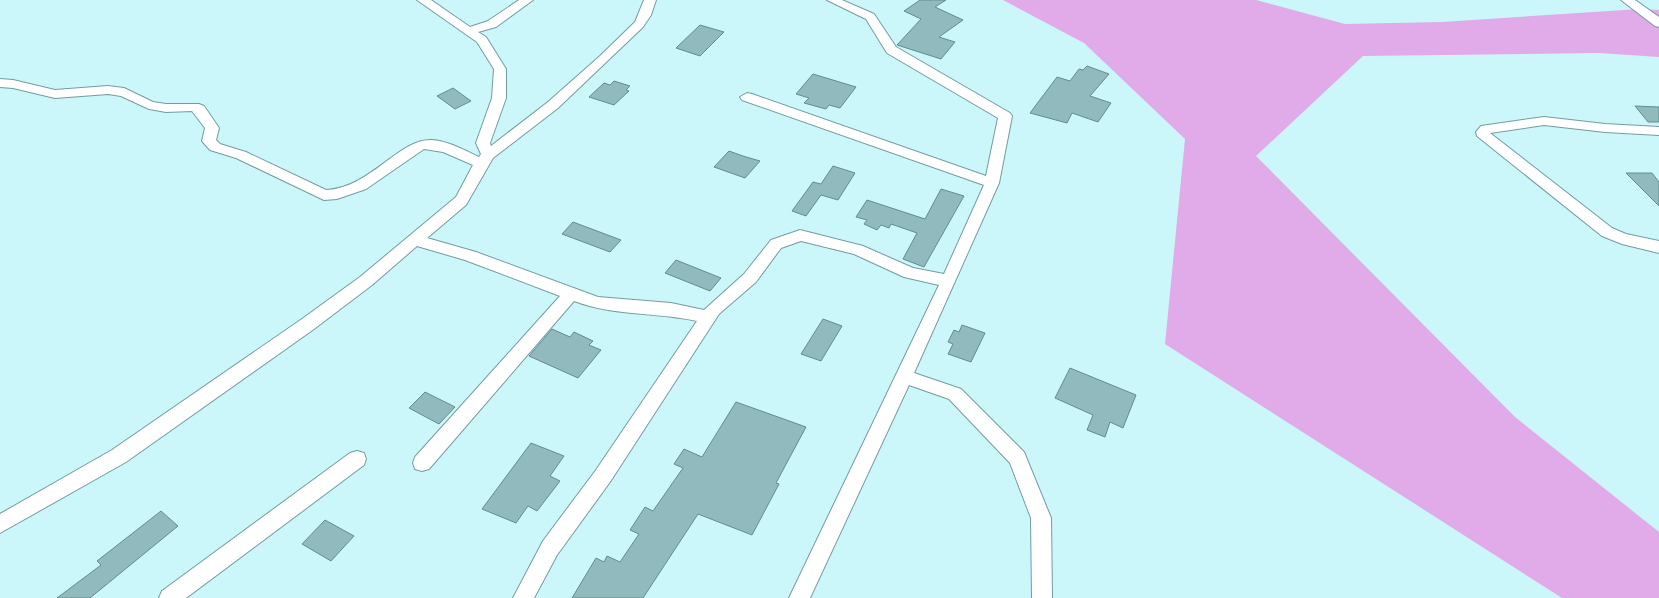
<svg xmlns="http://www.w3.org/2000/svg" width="1659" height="598" font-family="'Crimson Pro',serif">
	<rect width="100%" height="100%" fill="#cbf7fa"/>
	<path fill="#e0abe8" d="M1003 0H1256L1345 24 1442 22 1640 9 1659 10V57L1599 53 1363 56 1256 156 1515 417 1659 532V598H1562L1165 344 1185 139 1084 43Z"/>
	<path fill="#90babd" stroke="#648c8f" d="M920 0H946L935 7 963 20 939 37 955 42 941 59 897 45 921 19 904 11Z
		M700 25 724 32 700 56 676 48Z
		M1087 66 1109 74 1090 96 1111 103 1098 122 1072 113 1067 123 1030 113 1057 77 1070 81 1079 69 1083 70Z
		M813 74 856 87 840 108 829 105 826 109 804 103 809 98 796 94Z
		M614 81 630 86 626 90 629 91 614 105 589 97 604 83 610 85Z
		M453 88 471 101 455 109 437 96Z
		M1635 106 1659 107V122H1648Z
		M729 151 743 156 760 161 745 178 714 167Z
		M833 166 855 173 838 200 821 195 806 216 792 211 813 182 821 184Z
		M1626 173H1652L1659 182V206Z
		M941 189 964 196 924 267 903 259 917 233 891 224 889 228 881 225 877 230 864 224 867 220 856 217 867 200 925 219Z
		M573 222 621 240 610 252 562 234Z
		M676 260 721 278 710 291 665 273Z
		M823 319 842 326 821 361 801 354Z
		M962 325 985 333 971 362 948 354 953 344 948 342 954 330 959 332Z
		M552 329 570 337 574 332 593 341 589 345 601 350 578 378 529 356Z
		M1070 368 1136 395 1123 428 1110 422 1105 437 1087 430 1093 415 1055 398Z
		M425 392 455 407 439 424 409 408Z
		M736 402 806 427 776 483 779 484 752 535 698 514 643 598H572L596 558 604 562 607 556 620 562 639 534 630 530 645 507 653 511 683 468 674 464 684 449 702 457Z
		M531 443 564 456 550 476 560 481 537 511 528 506 516 523 482 509Z
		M161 511 178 526 90 598H57L101 565 97 561Z
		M325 520 354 536 331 561 302 544Z"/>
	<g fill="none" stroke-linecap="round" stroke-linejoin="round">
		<defs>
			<path id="minor" d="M417 0H431L470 27 488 21 519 0H533L496 27 478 32 486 37 506 69V98L490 143 491 146 548 102 600 56 635 22 644 0H656L651 15 643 27 558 108 493 158 466 205 427 238 476 252 598 297 671 303 704 310 744 274 771 240 800 230 863 246 913 268 944 274 984 185 742 100 740 97 747 93 752 94 986 176 998 118 887 53 866 19 827 0H842L874 14 896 47 1010 113 1012 116 999 183 914 373 961 389 1024 452 1051 518 1052 598H1032L1031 518 1010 463 949 399 909 385 810 598H789L939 285 904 277 854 254 801 241 781 248 756 282 719 314 610 482 557 555 534 598H513L543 541 596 470 697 321C656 312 613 316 574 301L429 469 422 471 415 469 413 463 415 457 560 296 465 260 417 246 372 285 314 329 126 462 0 533V514L112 450 302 319 360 277 456 197 473 165 443 152 424 149 366 189 337 199 324 200 236 158 210 150 202 141 205 128 192 111 166 112 149 109 121 96 108 94 55 98 13 88 0 87V79L13 80 55 90 108 86 124 88 153 102 166 104H199L204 106 219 128 216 140 220 144 246 152 326 190C371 188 399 138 432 140 448 141 464 150 479 157L481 154 476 143 492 98 494 69 477 42Z
				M1621 0H1635L1659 17V27L1655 26Z
				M1544 117 1605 124 1659 127V135L1605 132 1544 125 1490 133 1612 228 1626 234 1659 241V253L1622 244 1602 236 1477 136 1476 132 1481 126Z
				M357 451 364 453 366 459 364 465 186 598H159L162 591 350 453Z"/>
		</defs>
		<use href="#minor" stroke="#749c9f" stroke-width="2"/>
		<use href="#minor" fill="#fff" fill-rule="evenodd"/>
	</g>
</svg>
